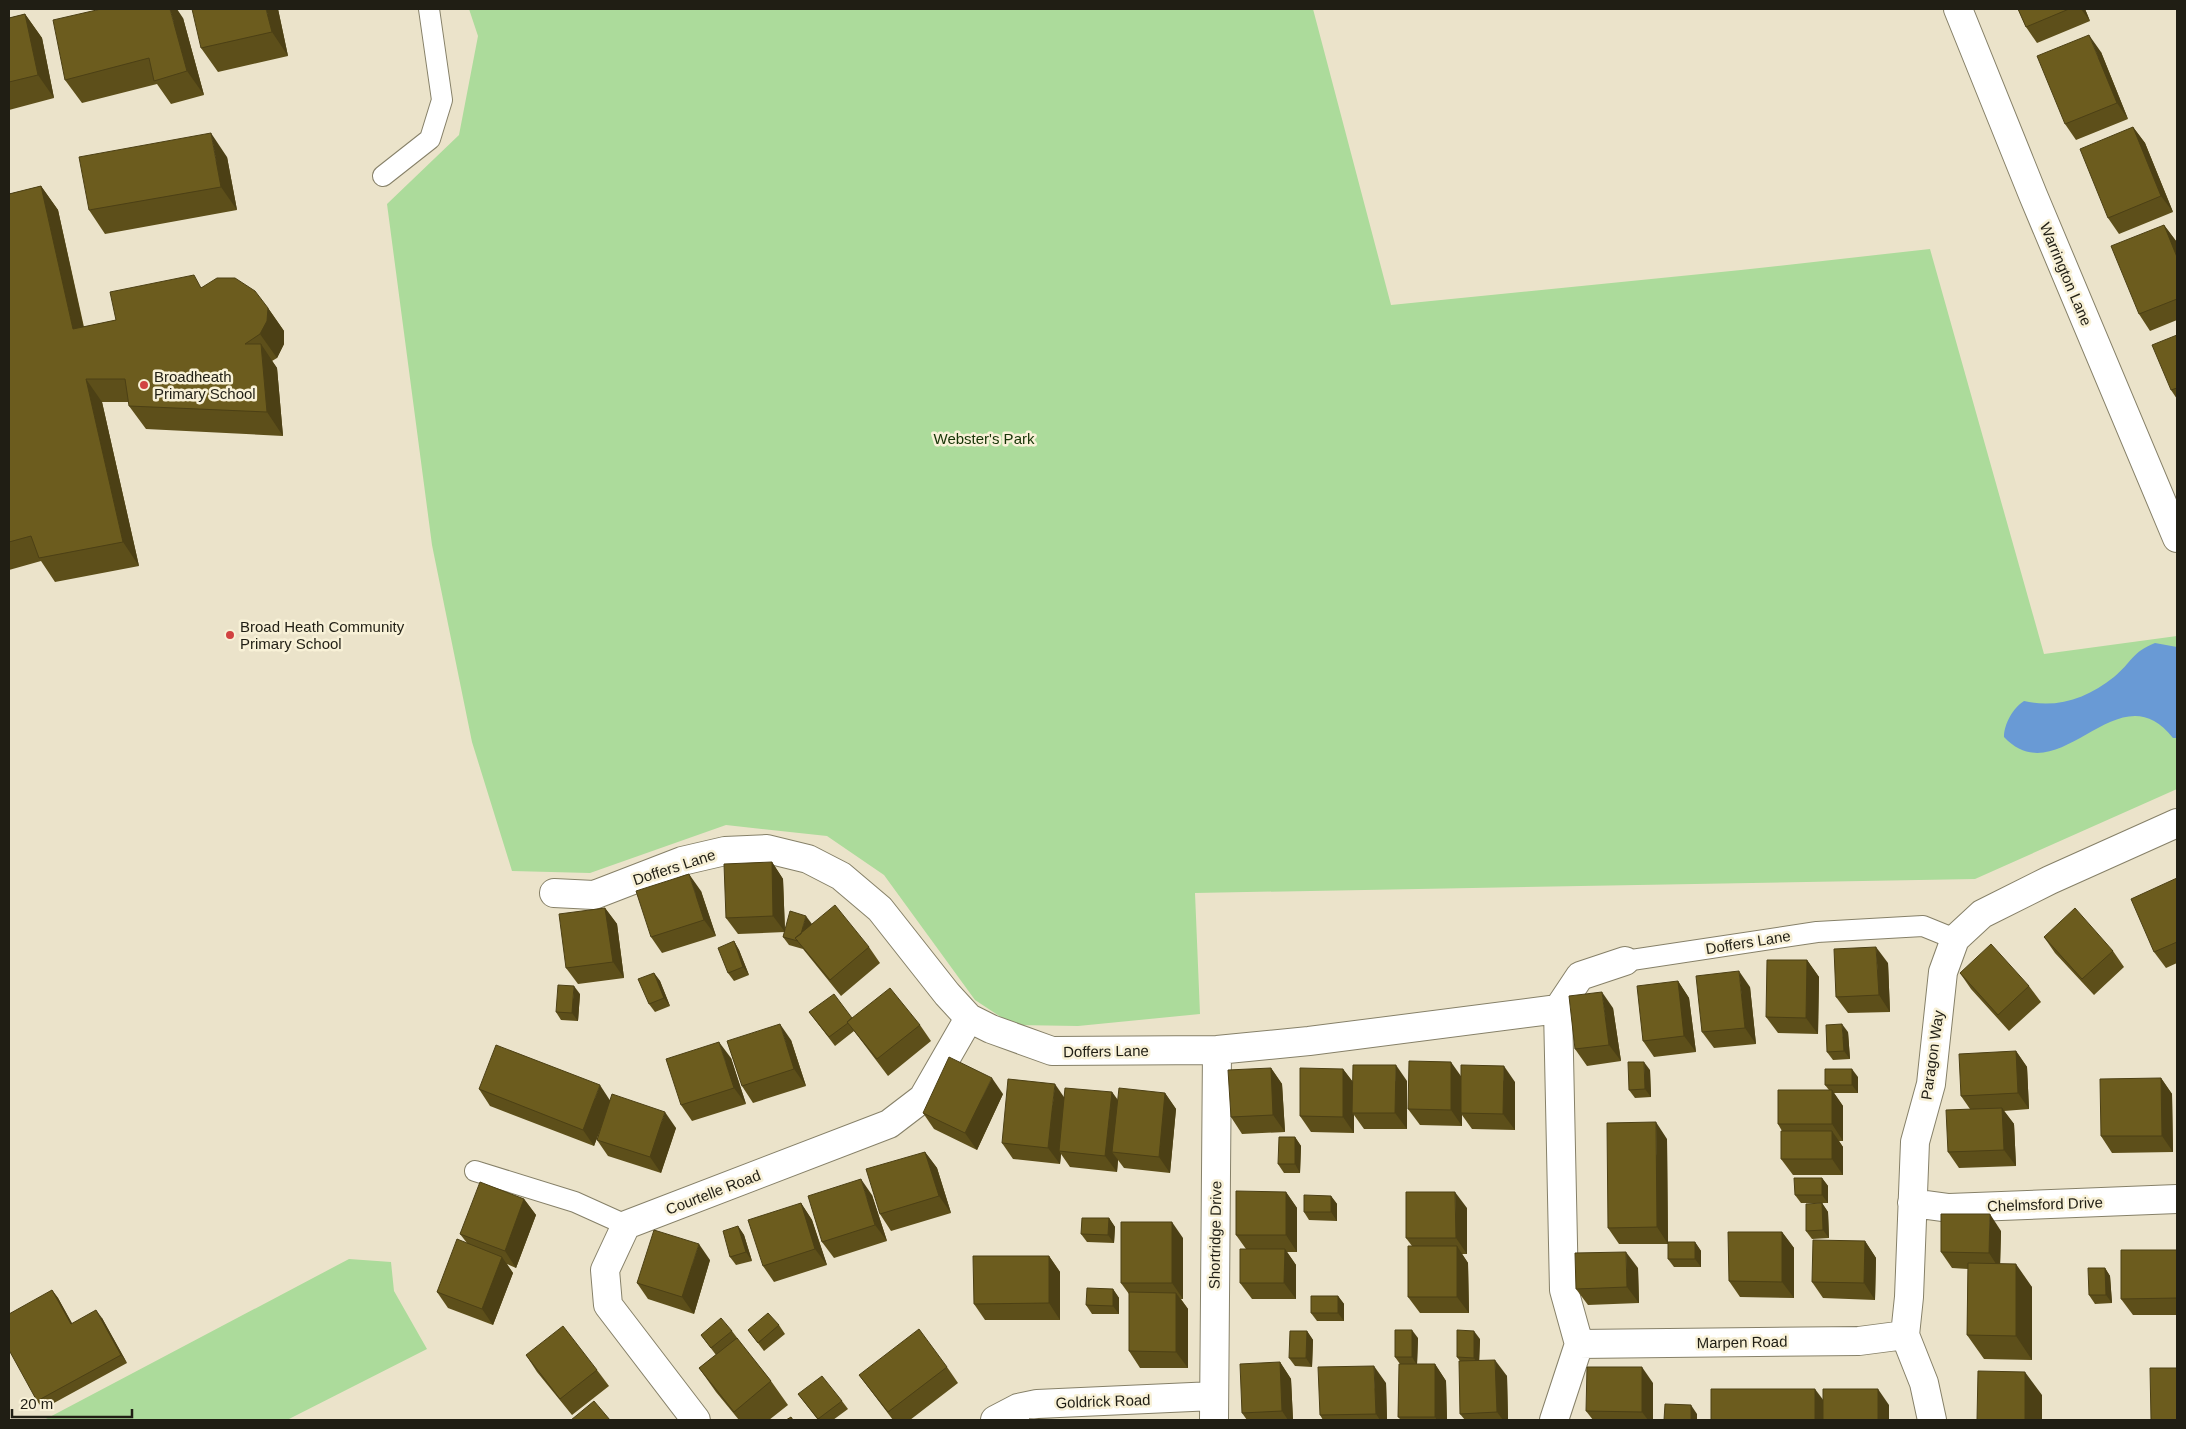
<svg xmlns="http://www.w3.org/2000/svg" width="2186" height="1429" font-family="Helvetica,sans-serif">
	<rect width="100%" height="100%" fill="#ebe3ca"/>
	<path fill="#acdb9b" d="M469 9H1313L1391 305 1741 270 1930 249 2044 654 2177 636V789L1975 879 1195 893 1200 1014 1078 1026 1013 1025 975 1000 884 875 827 836 726 825 590 873 512 871 472 742 432 545 387 204 459 135 478 36Z
		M349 1259 391 1262 394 1291 427 1349 287 1420H44Z"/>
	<path fill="#699ad5" d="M2155 643 2177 647V738H2173C2118 667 2060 796 2004 737 2004 724 2013 708 2024 701 2057 709 2088 698 2114 677 2132 662 2132 652 2155 643Z"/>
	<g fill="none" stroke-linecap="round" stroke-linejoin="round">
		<defs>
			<path id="service" d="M383 176 430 139 442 100 429 9
				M1625 961 1817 932 1923 926 1955 939
				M475 1171 575 1202 626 1225"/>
			<path id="minor" d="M1958 9 2033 195 2177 538
				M554 893 594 895 682 861 725 851 767 849 808 859 841 876 880 909 947 994 969 1018 991 1029 1052 1051 1217 1050 1309 1041 1558 1009
				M1912 1203 1949 1208 2177 1199
				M1579 1344 1859 1341 1905 1335
				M696 1420 608 1305 605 1270 626 1225 889 1124 923 1098 969 1018
				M995 1420 1018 1408 1037 1404 1214 1396
				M1214 1420 1217 1050
				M1554 1420 1579 1344 1564 1290 1558 1009 1580 976 1625 961
				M1932 1420 1924 1383 1905 1335 1909 1297 1915 1142 1931 1084 1943 972 1955 939 1982 914 2050 880 2177 823"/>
		</defs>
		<use href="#service" stroke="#868068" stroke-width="22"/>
		<use href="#minor" stroke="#868068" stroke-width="30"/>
		<use href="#service" stroke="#fff" stroke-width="20"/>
		<use href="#minor" stroke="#fff" stroke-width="28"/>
	</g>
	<path fill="#5d4f1a" d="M278 9 288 56 218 72 201 48Z
		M2018 9H2085L2090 21 2037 43 2026 27Z
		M25 14 42 38 54 98 9 110V18Z
		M183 18 204 95 171 104 157 84 82 103 65 80Z
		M2101 52 2128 119 2076 140 2065 124Z
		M2133 127 2145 143 2173 212 2119 234 2108 218Z
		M227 157 237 210 105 234 89 210Z
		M41 186 58 210 84 327 116 320 202 287 268 308 284 331V344L277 358 272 361 277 368 283 436 146 429 129 406V402H102L139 566 55 582 41 561 9 570V194Z
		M2164 225 2176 241 2177 245V320L2150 331 2139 314Z
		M2177 335V399L2171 390Z
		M772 862 783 879 785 931 812 924V925L869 947 880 963 841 996 803 949 789 945 783 937 785 932 738 934 726 918Z
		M2177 878V963L2166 968 2154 952Z
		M701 891 716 936 662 953 651 937Z
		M605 908 617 924 624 978 578 984 566 968Z
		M2044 937 2113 951 2124 967 2094 995 2055 953Z
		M734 941 739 950 749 975 734 981 728 973Z
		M1807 960 1819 977 1818 1034 1778 1033 1766 1017Z
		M1888 963 1890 1012 1848 1013 1836 997Z
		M654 973 660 981 670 1006 655 1012 649 1004Z
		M1960 973 2029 986 2041 1002 2009 1031 1971 989Z
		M1678 981 1689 998 1696 1052 1654 1057 1643 1041Z
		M1750 987 1756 1044 1714 1048 1702 1032Z
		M580 994 578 1021 561 1020 556 1012Z
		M1613 1008 1621 1061 1587 1066 1575 1049Z
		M809 1012 852 1018 920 1025 931 1041 888 1076 854 1031 835 1046Z
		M1848 1032 1850 1059 1833 1060 1827 1052Z
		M791 1040 806 1086 753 1103 742 1086Z
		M2016 1051 2027 1067 2029 1109 2004 1111 2014 1124 2016 1166 1959 1168 1948 1152 1970 1109 1961 1096Z
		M731 1058 746 1104 692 1121 681 1105Z
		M1271 1068 1282 1084 1285 1132 1242 1134 1231 1117Z
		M1343 1069 1353 1082 1407 1081V1129H1364L1354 1115V1133L1311 1132 1300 1116Z
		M1650 1070 1651 1097 1635 1098 1629 1090Z
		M1461 1076 1515 1082V1130L1472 1129 1462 1115V1126L1420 1125 1408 1109Z
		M1858 1077V1093H1834L1843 1106V1141H1839L1843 1147V1175H1793L1781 1159 1782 1131 1778 1124 1829 1090 1825 1085Z
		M2161 1078 2172 1094 2173 1152 2112 1153 2101 1136Z
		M479 1089 610 1100 676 1128 661 1173 608 1156 597 1140 600 1130 594 1146 490 1106Z
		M1112 1092 1118 1100 1165 1093 1176 1109 1170 1173 1124 1168 1118 1160 1117 1172 1070 1167 1061 1154 1060 1164 1013 1159 1002 1143 1064 1097Z
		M1003 1094 977 1150 934 1129 923 1113Z
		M1295 1137 1301 1146 1300 1173H1284L1278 1164Z
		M1667 1139 1668 1244H1619L1608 1228Z
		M925 1152 937 1168 951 1213 891 1231 880 1214Z
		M1822 1178 1828 1186V1203H1801L1795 1195Z
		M1286 1192 1297 1208V1252H1287L1296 1265V1299H1252L1240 1283 1246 1249 1236 1235Z
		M872 1195 887 1241 834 1258 822 1242Z
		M1331 1196 1337 1204V1221L1309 1220 1304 1212Z
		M524 1199 536 1215 516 1268 507 1264 513 1273 493 1325 448 1308 437 1292 467 1243 460 1234Z
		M801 1203 812 1220 827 1265 774 1282 763 1266Z
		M1822 1203 1828 1212 1829 1238 1812 1239 1806 1231Z
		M1467 1208V1254H1462L1468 1263 1469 1313H1420L1408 1297 1412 1246 1406 1238Z
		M1109 1218 1115 1227 1114 1243 1087 1242 1081 1234Z
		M738 1226 744 1235 752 1261 736 1265 730 1257Z
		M2001 1231 2000 1264 2032 1287V1360L1984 1359 1967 1335 1968 1269 1952 1268 1941 1252Z
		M1782 1232 1794 1248V1298L1740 1297 1729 1281Z
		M1183 1238V1299H1181L1188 1309V1368H1140L1129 1351V1294L1121 1283Z
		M1865 1241 1876 1258 1875 1300 1823 1298 1812 1282Z
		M1695 1242 1701 1251V1267H1674L1668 1259Z
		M2177 1250V1315H2133L2121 1299Z
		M1049 1256 1060 1272V1320H985L974 1304Z
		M710 1260 694 1314 648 1299 637 1283Z
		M1638 1268 1639 1303 1588 1305 1576 1289Z
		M2105 1268 2110 1276 2112 1303 2095 1304 2089 1295Z
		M1113 1289 1119 1298V1314H1092L1086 1305Z
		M52 1290 58 1298 72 1324 102 1318 127 1363 43 1409 37 1401Z
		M1338 1296 1344 1304V1321H1317L1311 1313Z
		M779 1325 785 1334 764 1351 748 1330Z
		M732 1331 738 1339H737L771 1381 788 1405 769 1420H739L716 1392 699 1368 716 1355 701 1335Z
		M1307 1331 1313 1340 1312 1367 1295 1366 1289 1358Z
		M1418 1338 1417 1364H1435L1446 1381 1447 1420H1401L1398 1417 1400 1364 1395 1357Z
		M1480 1339 1479 1361 1507 1376 1508 1420H1465L1460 1414V1361L1457 1357Z
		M526 1355 597 1370 609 1386 572 1415 537 1372Z
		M1280 1362 1291 1379 1293 1420H1247L1242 1413Z
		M947 1367 958 1383 910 1420H893L859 1375Z
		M1386 1383 1387 1420H1323L1320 1415Z
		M1653 1383V1420H1593L1586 1411Z
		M798 1394 842 1401 848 1409 833 1420H818Z"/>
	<path fill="#4c4015" d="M170 9H177L183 18 204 95 187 71Z
		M266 9H278L288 56 272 32Z
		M2081 9H2085L2090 21Z
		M25 14 42 38 54 98 38 75Z
		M2089 35 2101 52 2128 119 2117 103Z
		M2133 127 2145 143 2173 212 2161 196Z
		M211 133 227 157 237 210 221 187Z
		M41 186 58 210 89 353 73 329Z
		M2164 225 2176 241 2177 245V257Z
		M268 308 284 331V344L277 358 260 334Z
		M261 344 277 368 283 436 267 412Z
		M86 379 102 402 139 566 123 542Z
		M772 862 783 879 785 932 773 916Z
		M689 874 701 891 716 936 704 920Z
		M605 908 617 924 624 978 613 962Z
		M806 916 812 924 805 950 799 941Z
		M734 941 739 950 749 975 743 967Z
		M1876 947 1888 963 1890 1012 1879 995Z
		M1807 960 1819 977 1818 1034 1806 1018Z
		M1739 971 1750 987 1756 1044 1745 1028Z
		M654 973 660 981 670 1006 664 998Z
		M1678 981 1689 998 1696 1052 1684 1036Z
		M574 986 580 994 578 1021 572 1013Z
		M1602 992 1613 1008 1621 1061 1609 1045Z
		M780 1024 791 1040 806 1086 794 1069Z
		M1842 1024 1848 1032 1850 1059 1844 1051Z
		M719 1042 731 1058 746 1104 734 1088Z
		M2016 1051 2027 1067 2029 1109 2018 1093Z
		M1451 1062 1463 1079 1461 1113 1462 1115V1126L1451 1110Z
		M1644 1062 1650 1070 1651 1097 1645 1089Z
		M1396 1065 1407 1081V1129L1395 1113Z
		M1504 1066 1515 1082V1130L1503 1114Z
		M1271 1068 1282 1084 1285 1132 1273 1115Z
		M1343 1069 1355 1085 1352 1113 1354 1115V1133L1343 1117Z
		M1852 1069 1858 1077V1093L1852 1085Z
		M992 1078 1003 1094 977 1150 965 1133Z
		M2161 1078 2172 1094 2173 1152 2162 1136Z
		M1055 1084 1066 1100 1059 1151 1061 1154 1060 1164 1048 1148Z
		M600 1085 611 1102 594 1146 583 1130Z
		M1832 1090 1843 1106V1141L1832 1124Z
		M1112 1092 1123 1109 1112 1152 1118 1160 1117 1172 1105 1156Z
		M1165 1093 1176 1109 1170 1173 1159 1157Z
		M2002 1108 2014 1124 2016 1166 2004 1150Z
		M665 1112 676 1128 661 1173 650 1157Z
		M1656 1122 1667 1139 1668 1244 1657 1227Z
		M1832 1131 1843 1147V1175L1832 1159Z
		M1295 1137 1301 1146 1300 1173 1295 1164Z
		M925 1152 937 1168 951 1213 939 1196Z
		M1822 1178 1828 1186V1203L1822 1195Z
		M861 1179 872 1195 887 1241 875 1225Z
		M1286 1192 1297 1208V1252L1286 1235Z
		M1455 1192 1467 1208V1254L1456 1238Z
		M1331 1196 1337 1204V1221L1331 1212Z
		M524 1199 536 1215 516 1268 505 1251Z
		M801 1203 812 1220 827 1265 815 1249Z
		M1822 1203 1828 1212 1829 1238 1823 1230Z
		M1990 1214 2001 1231 2000 1270 1989 1253Z
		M1109 1218 1115 1227 1114 1243 1108 1235Z
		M1172 1222 1183 1238V1299L1172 1283Z
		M738 1226 744 1235 752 1261 746 1252Z
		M1782 1232 1794 1248V1298L1782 1282Z
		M1865 1241 1876 1258 1875 1300 1864 1283Z
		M1695 1242 1701 1251V1267L1695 1259Z
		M699 1244 710 1260 694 1314 682 1297Z
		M1457 1246 1468 1263 1469 1313 1457 1297Z
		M1285 1249 1296 1265V1299L1284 1283Z
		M1626 1252 1638 1268 1639 1303 1627 1287Z
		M1049 1256 1060 1272V1320L1049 1303Z
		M502 1257 513 1273 493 1325 482 1309Z
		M2016 1264 2032 1287V1360L2016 1336Z
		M2105 1268 2110 1276 2112 1303 2106 1295Z
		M1113 1289 1119 1298V1314L1113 1306Z
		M52 1290 58 1298 77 1332 71 1324Z
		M1176 1293 1188 1309V1368L1176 1352Z
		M1338 1296 1344 1304V1321L1338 1313Z
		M96 1310 102 1318 127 1363 121 1355Z
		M1412 1330 1418 1338 1417 1365 1412 1357Z
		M1307 1331 1313 1340 1312 1367 1306 1358Z
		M1474 1331 1480 1339 1479 1366 1474 1358Z
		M1495 1360 1507 1376 1508 1420H1503L1497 1412Z
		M1280 1362 1291 1379 1293 1420H1288L1282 1411Z
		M1435 1364 1446 1381 1447 1420H1437L1435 1417Z
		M1374 1366 1386 1383 1387 1420H1380L1376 1414Z
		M1642 1367 1653 1383V1420H1648L1642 1412Z
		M2025 1372 2042 1395V1420H2025Z
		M1815 1389 1827 1405V1420H1815Z
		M1878 1389 1889 1405V1420H1878Z
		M1691 1405 1697 1414V1420H1691Z"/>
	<path fill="#6c5c1e" stroke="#4c4015" d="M101 9H170L187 71 154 81 149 58 65 80 53 20Z
		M192 9H266L272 32 201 48Z
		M2018 9H2069L2026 27Z
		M25 14 38 75 9 82V18Z
		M2089 35 2117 103 2065 124 2037 56Z
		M2133 127 2161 196 2108 218 2080 149Z
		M211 133 221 187 89 210 79 157Z
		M41 186 73 329 116 320 110 292 194 275 201 288 217 278H235L255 291 268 308 267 321 260 334 245 344H261L267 412 129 406 125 379H86L123 542 39 558 31 536 9 542V194Z
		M2164 225 2177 257V299L2139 314 2111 246Z
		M2177 335V388L2171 390 2152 345Z
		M772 862 773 916 726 918 724 864Z
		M689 874 704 920 651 937 636 891Z
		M2177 878V942L2154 952 2131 899Z
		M835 905 869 947 830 980 795 938Z
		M605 908 613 962 566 968 559 914Z
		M2075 908 2113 951 2082 979 2044 937Z
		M790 911 806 916 801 934 795 938 798 941 783 937Z
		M734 941 743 967 728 973 718 948Z
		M1991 944 2029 986 1998 1015 1960 973Z
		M1876 947 1879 995 1836 997 1834 949Z
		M1767 960H1807L1806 1018 1766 1017Z
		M1739 971 1745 1028 1702 1032 1696 976Z
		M654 973 664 998 649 1004 638 979Z
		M1678 981 1684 1036 1643 1041 1637 986Z
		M558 985 574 986 572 1013 556 1012Z
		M890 988 920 1025 877 1059 847 1022Z
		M1602 992 1609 1045 1575 1049 1569 996Z
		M834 994 852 1018 847 1022 848 1023 829 1037 809 1012Z
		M780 1024 794 1069 742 1086 727 1041Z
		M1842 1024 1844 1051 1827 1052 1826 1025Z
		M719 1042 734 1088 681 1105 666 1059Z
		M496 1045 600 1085 583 1130 479 1089Z
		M2016 1051 2018 1093 1961 1096 1959 1054Z
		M949 1057 992 1078 965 1133 923 1113Z
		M1409 1061 1451 1062V1110L1408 1109Z
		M1628 1062H1644L1645 1089 1629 1090Z
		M1353 1065H1396L1395 1113H1352Z
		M1461 1065 1504 1066 1503 1114 1461 1113Z
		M1271 1068 1273 1115 1231 1117 1228 1070Z
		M1300 1068 1343 1069V1117L1300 1116Z
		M1825 1069H1852V1085H1825Z
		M2161 1078 2162 1136H2101L2100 1079Z
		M1008 1079 1055 1084 1048 1148 1002 1143Z
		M1065 1088 1112 1092 1105 1156 1059 1151Z
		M1119 1088 1165 1093 1159 1157 1112 1152Z
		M1778 1090H1832V1124H1778Z
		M612 1094 665 1112 650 1157 597 1140Z
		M2002 1108 2004 1150 1948 1152 1946 1110Z
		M1656 1122 1657 1227 1608 1228 1607 1123Z
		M1781 1131H1832V1159H1781Z
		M1279 1137H1295V1164H1278Z
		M925 1152 939 1196 880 1214 866 1169Z
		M1794 1178H1822V1195H1795Z
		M861 1179 875 1225 822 1242 808 1196Z
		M480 1182 524 1199 505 1251 460 1234Z
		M1236 1191 1286 1192V1235H1236Z
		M1406 1192H1455L1456 1238H1406Z
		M1304 1195 1331 1196V1212H1304Z
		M801 1203 815 1249 763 1266 748 1220Z
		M1822 1203 1823 1230 1806 1231V1204Z
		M1941 1214H1990L1989 1253 1941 1252Z
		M1082 1218H1109L1108 1235 1081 1234Z
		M1121 1222H1172V1283H1121Z
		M738 1226 746 1252 730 1257 723 1231Z
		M654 1230 699 1244 682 1297 637 1283Z
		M1728 1232H1782V1282L1729 1281Z
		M457 1239 502 1257 482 1309 437 1292Z
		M1813 1240 1865 1241 1864 1283 1812 1282Z
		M1668 1242H1695V1259H1668Z
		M1408 1246H1457V1297H1408Z
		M1240 1249H1285L1284 1283H1240Z
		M2121 1250H2177V1298L2121 1299Z
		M1626 1252 1627 1287 1576 1289 1575 1253Z
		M973 1256H1049V1303L974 1304Z
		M1968 1263 2016 1264V1336L1967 1335Z
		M2088 1268H2105L2106 1295H2089Z
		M1087 1288 1113 1289V1306L1086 1305Z
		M52 1290 71 1324 96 1310 121 1355 37 1401 9 1350V1314Z
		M1129 1292 1176 1293V1352L1129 1351Z
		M1311 1296H1338V1313H1311Z
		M768 1313 779 1325 758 1343 748 1330Z
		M721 1318 732 1331 711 1348 701 1335Z
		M563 1326 597 1370 560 1399 526 1355Z
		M919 1329 947 1367 888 1412 859 1375Z
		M1395 1330H1412V1357H1395Z
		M1457 1330 1474 1331V1358L1457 1357Z
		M1290 1331H1307L1306 1358H1289Z
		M737 1338 771 1381 734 1412 699 1368Z
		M1495 1360 1497 1412 1460 1414 1459 1361Z
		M1280 1362 1282 1411 1242 1413 1240 1364Z
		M1399 1364H1435V1417H1398Z
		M1374 1366 1376 1414 1320 1415 1318 1367Z
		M1587 1367H1642V1412L1586 1411Z
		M2150 1368H2177V1420H2151Z
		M1978 1371 2025 1372V1420H1977Z
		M822 1376 842 1401 818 1419 798 1394Z
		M1711 1389H1815V1420H1711Z
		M1823 1389H1878V1420H1823Z
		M594 1401 610 1420H571Z
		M1665 1404 1691 1405V1420H1664Z
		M791 1417 793 1420H786Z
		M1029 1419 1084 1420H1029Z"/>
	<g fill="#d14241" stroke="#f8f1d7" stroke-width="2">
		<circle cx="144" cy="385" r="5"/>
		<circle cx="230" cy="635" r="5"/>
	</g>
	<g text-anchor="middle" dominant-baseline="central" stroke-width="5" stroke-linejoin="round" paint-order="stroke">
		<g font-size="15" fill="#201e14" stroke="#f8f1d7">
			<text transform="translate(2066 274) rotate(67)">Warrington Lane</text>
			<text transform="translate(674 867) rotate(-18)">Doffers Lane</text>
			<text transform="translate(1748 942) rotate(-9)">Doffers Lane</text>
			<text transform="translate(1106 1051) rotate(-1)">Doffers Lane</text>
			<text transform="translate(1932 1055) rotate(-82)">Paragon Way</text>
			<text transform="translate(713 1192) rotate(-21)">Courtelle Road</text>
			<text transform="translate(2045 1204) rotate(-2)">Chelmsford Drive</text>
			<text transform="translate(1215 1235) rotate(-89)">Shortridge Drive</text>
			<text transform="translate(1742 1342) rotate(-1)">Marpen Road</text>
			<text transform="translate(1103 1401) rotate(-2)">Goldrick Road</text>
		</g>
		<g font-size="15" fill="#201e14" stroke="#f8f1d7" text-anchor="start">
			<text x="154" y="376">Broadheath<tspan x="154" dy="17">Primary School</tspan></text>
			<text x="240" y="626">Broad Heath Community<tspan x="240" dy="17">Primary School</tspan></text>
		</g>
		<g font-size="15" fill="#173507" stroke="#f8f1d7">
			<text x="984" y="438">Webster's Park</text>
		</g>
	</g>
	<rect width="2186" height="1429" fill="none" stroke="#201e14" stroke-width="20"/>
	<path d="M12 1409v8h120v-8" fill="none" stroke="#201e14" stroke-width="2.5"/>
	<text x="20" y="1409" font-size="15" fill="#201e14" stroke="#f8f1d7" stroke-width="4" paint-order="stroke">20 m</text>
</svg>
